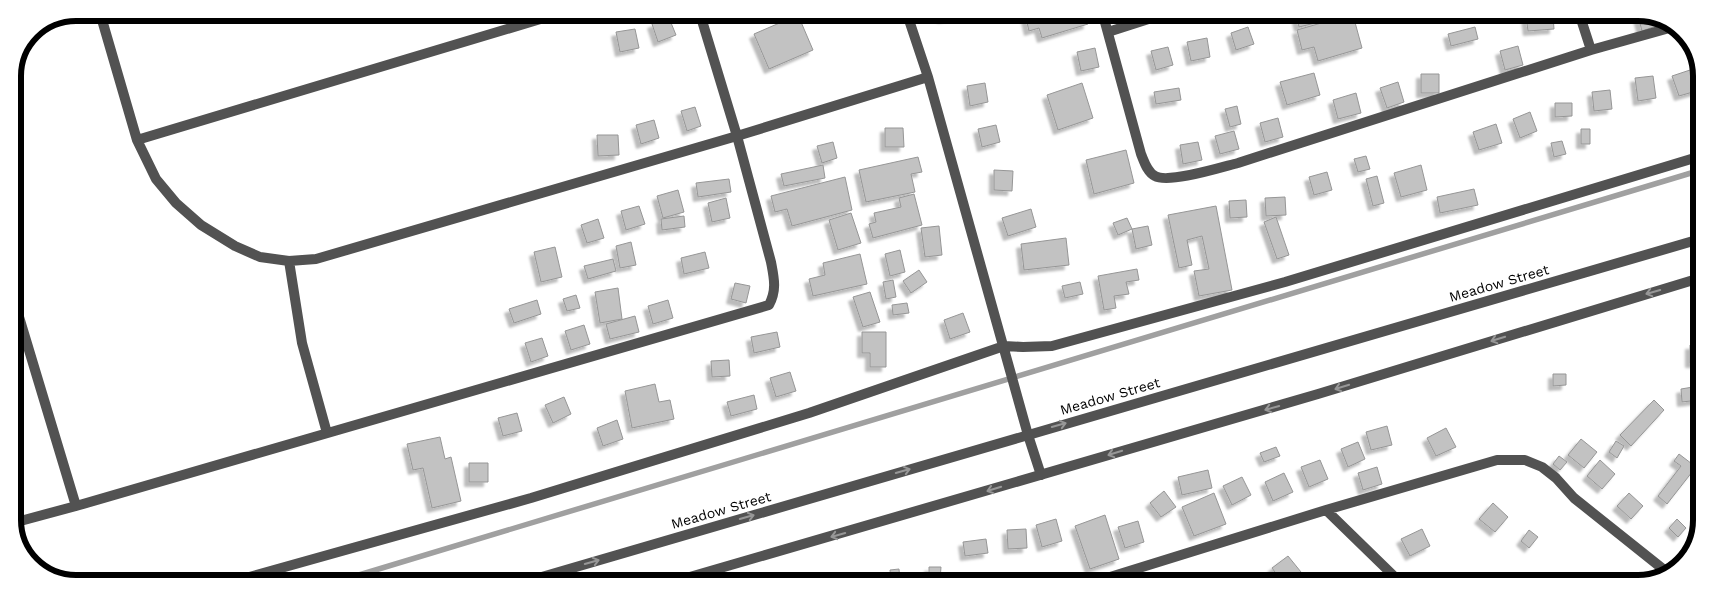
<svg xmlns="http://www.w3.org/2000/svg" width="1714" height="596" font-family="'Work Sans',sans-serif">
	<defs>
		<filter id="shadow"><feDropShadow dx="-4.5" dy="4.5" stdDeviation="1" flood-color="#0004"/></filter>
	</defs>
	<rect width="100%" height="100%" fill="#fff"/>
	<g fill="none" stroke-linecap="round" stroke-linejoin="round">
		<path stroke="#a0a0a0" stroke-width="5.5" d="M339 581 1701 170"/>
	</g>
	<path fill="#c2c2c2" stroke="#969696" filter="url(#shadow)" d="M941 14H962L942 19Z
		M1025 14 1085 15 1088 24 1042 38 1039 28 1029 31Z
		M798 15 813 50 769 69 754 34Z
		M1296 15H1326L1327 20 1299 27Z
		M1349 15H1353L1362 48 1318 61 1314 47 1302 50 1297 30Z
		M1526 16H1553L1554 29 1528 31Z
		M1638 16H1656L1659 25 1642 31Z
		M669 18 676 35 658 42 652 24Z
		M1248 27 1254 44 1236 50 1231 33Z
		M1475 27 1478 39 1451 46 1448 34Z
		M635 29 639 48 620 52 616 32Z
		M1207 38 1210 57 1191 61 1187 42Z
		M1518 46 1523 65 1505 70 1500 51Z
		M1168 47 1173 65 1156 70 1151 51Z
		M1095 48 1099 67 1081 71 1077 52Z
		M1693 69 1700 90 1679 96 1672 76Z
		M1314 73 1320 95 1287 105 1280 82Z
		M1421 74H1439V93H1421Z
		M1653 76 1656 98 1638 101 1635 78Z
		M1398 82 1404 102 1387 108 1380 88Z
		M985 83 988 102 970 106 967 86Z
		M1082 83 1093 118 1058 130 1047 95Z
		M1179 88 1181 100 1156 104 1154 92Z
		M1610 90 1612 109 1594 111 1592 92Z
		M1356 93 1361 113 1338 119 1333 100Z
		M1555 103H1572V116L1555 117Z
		M1237 106 1241 124 1230 127 1225 109Z
		M695 107 701 126 687 131 681 111Z
		M1530 112 1537 131 1520 138 1513 119Z
		M1278 118 1283 137 1265 142 1260 123Z
		M654 120 659 138 641 144 636 125Z
		M1496 124 1502 143 1479 150 1473 132Z
		M996 125 1000 142 982 147 978 129Z
		M885 128H903L904 147H885Z
		M1581 129H1590V144H1581Z
		M1234 131 1239 149 1220 154 1215 136Z
		M597 135H618L619 155 598 156Z
		M1562 141 1566 154 1554 157 1551 143Z
		M833 142 837 158 822 163 817 146Z
		M1198 142 1202 160 1183 164 1180 145Z
		M1126 150 1134 183 1094 194 1086 160Z
		M1366 156 1370 169 1358 172 1354 159Z
		M918 157 922 172 911 174 915 192 866 202 859 170Z
		M823 165 825 178 784 186 781 174Z
		M1421 165 1427 190 1401 197 1394 173Z
		M994 170 1013 171 1012 191 994 190Z
		M1327 172 1332 190 1314 195 1309 177Z
		M1377 176 1384 203 1373 206 1366 179Z
		M845 177 852 210 792 226 787 209 775 212 771 196Z
		M729 179 731 192 698 197 696 183Z
		M1474 189 1478 205 1440 213 1437 197Z
		M678 190 684 212 663 218 657 196Z
		M914 194 922 225 873 238 869 224 876 222 874 213 901 207 899 198Z
		M1285 197 1286 215 1266 216 1265 198Z
		M726 198 730 218 712 222 708 203Z
		M1246 200 1247 217 1230 218 1229 201Z
		M639 206 645 224 626 230 621 211Z
		M1216 206 1232 290 1199 296 1194 271 1209 269 1202 236 1187 240 1192 265 1179 268 1168 215Z
		M1031 209 1036 227 1008 236 1002 218Z
		M851 213 861 243 838 250 829 220Z
		M684 216 685 227 662 230 661 219Z
		M1276 217 1289 255 1277 259 1264 222Z
		M1127 218 1132 229 1118 235 1113 223Z
		M598 219 604 238 587 243 581 225Z
		M939 226 942 255 925 257 921 228Z
		M1148 226 1152 245 1136 249 1132 229Z
		M1066 238 1069 265 1024 270 1021 244Z
		M631 242 636 265 620 268 616 246Z
		M555 247 562 277 541 282 534 252Z
		M900 250 905 272 890 276 885 254Z
		M705 252 709 268 684 274 681 258Z
		M860 254 867 284 813 296 809 279 825 275 823 263Z
		M613 259 616 271 588 279 584 266Z
		M1137 269 1139 280 1126 282 1129 294 1114 296 1116 308 1104 310 1098 276Z
		M919 270 927 282 911 293 903 281Z
		M893 280 896 297 886 299 883 282Z
		M1080 282 1083 294 1065 298 1062 286Z
		M735 283 750 286 746 303 731 299Z
		M618 288 622 319 600 323 595 292Z
		M870 292 880 322 863 327 853 297Z
		M576 295 580 308 567 311 563 299Z
		M537 300 541 314 514 323 509 309Z
		M668 300 673 318 653 324 648 306Z
		M907 303 909 313 893 315 892 305Z
		M963 313 970 332 950 339 944 320Z
		M635 316 639 332 610 339 606 324Z
		M584 325 590 344 571 350 565 331Z
		M777 332 780 347 754 353 751 337Z
		M862 332H886V367H870V353H862Z
		M542 338 548 356 531 362 525 343Z
		M1690 345H1699V363H1690Z
		M729 360 730 376 712 377 711 361Z
		M790 372 796 391 776 397 770 378Z
		M1553 374H1566V385L1553 386Z
		M655 384 659 402 670 400 674 419 632 428 625 391Z
		M1699 386V400L1682 402 1681 389Z
		M754 395 757 409 731 416 727 402Z
		M564 397 571 414 553 423 545 405Z
		M1654 400 1664 410 1631 446 1620 435Z
		M517 413 522 431 503 436 498 418Z
		M617 420 623 439 603 446 597 428Z
		M1387 426 1392 445 1371 450 1366 432Z
		M1446 428 1456 447 1436 456 1427 438Z
		M440 437 445 459 451 457 461 501 432 508 423 468 413 470 407 444Z
		M1581 439 1597 452 1584 468 1568 455Z
		M1616 441 1624 446 1617 458 1609 452Z
		M1358 442 1365 459 1348 467 1341 449Z
		M1276 447 1280 456 1264 462 1260 453Z
		M1679 454 1696 467 1667 504 1658 496 1681 466 1674 461Z
		M1559 456 1567 462 1560 470 1553 464Z
		M1320 460 1328 479 1309 487 1301 467Z
		M1600 460 1615 474 1602 489 1587 476Z
		M469 463H488V482H469Z
		M1377 467 1382 484 1363 490 1358 473Z
		M1208 470 1212 488 1182 495 1178 477Z
		M1284 473 1293 492 1273 501 1265 482Z
		M1242 477 1251 495 1232 505 1223 486Z
		M1164 491 1176 507 1161 517 1150 503Z
		M1214 493 1226 524 1194 536 1182 507Z
		M1629 493 1643 506 1631 519 1617 506Z
		M1493 503 1508 517 1495 532 1479 519Z
		M1105 515 1119 559 1090 569 1075 526Z
		M1056 519 1062 541 1042 547 1036 525Z
		M1677 519 1686 528 1678 537 1669 528Z
		M1138 521 1144 542 1125 548 1118 527Z
		M1026 529 1027 548 1008 549 1007 530Z
		M1422 529 1430 546 1410 556 1401 539Z
		M1529 530 1538 537 1529 548 1521 541Z
		M986 539 988 553 965 556 963 542Z
		M1288 556 1301 572 1286 583H1283L1272 568Z
		M929 567H941L940 580H929Z
		M899 569 900 580 891 581 890 570Z
		M1489 573 1499 583 1480 582Z
		M1273 576 1279 583H1266Z
		M881 577 882 582H870L869 579Z
		M958 577 959 582H938Z"/>
	<g fill="none" stroke-linecap="round" stroke-linejoin="round">
		<path stroke="#525252" stroke-width="10" d="M100 13 137 140 156 179 176 203 201 225 235 246 260 257 289 261 316 259 737 136 928 77
			M907 14 928 77 1028 435 1041 475
			M1103 15 1141 154C1144 161 1147 172 1155 176 1168 184 1222 167 1238 163L1591 50 1673 27
			M1580 16 1591 50
			M1108 32 1161 15
			M137 140 557 14
			M289 261 302 343 327 433
			M13 297 76 506
			M1326 510 1401 583
			M13 523 76 506 769 305C777 290 774 278 771 262L737 136 700 14
			M235 581 531 498 809 413 1004 346 1023 347 1052 346 1285 282 1701 156
			M1094 582 1326 510 1497 460H1525L1542 467 1556 478 1574 498 1668 573"/>
		<path stroke="#525252" stroke-width="10" d="M528 581 1700 239
			M676 581 1318 394 1700 278"/>
	</g>
	<defs><path id="oneway-shaft" d="M-6 0H5M1.5-3L5.5 0L1.5 3" fill="none" stroke-width="1.6" stroke-linecap="round" stroke-linejoin="round" transform="scale(1.25)"/></defs>
	<g stroke="#979797">
		<use href="#oneway-shaft" transform="translate(1653 292) rotate(164)"/>
		<use href="#oneway-shaft" transform="translate(1498 339) rotate(163)"/>
		<use href="#oneway-shaft" transform="translate(1342 387) rotate(163)"/>
		<use href="#oneway-shaft" transform="translate(1272 408) rotate(164)"/>
		<use href="#oneway-shaft" transform="translate(1059 425) rotate(-16)"/>
		<use href="#oneway-shaft" transform="translate(1115 453) rotate(163)"/>
		<use href="#oneway-shaft" transform="translate(903 471) rotate(-16)"/>
		<use href="#oneway-shaft" transform="translate(994 489) rotate(163)"/>
		<use href="#oneway-shaft" transform="translate(747 517) rotate(-16)"/>
		<use href="#oneway-shaft" transform="translate(838 535) rotate(164)"/>
		<use href="#oneway-shaft" transform="translate(592 562) rotate(-16)"/>
	</g>
	<g text-anchor="middle" dominant-baseline="central" stroke-width="4" stroke-linejoin="round" paint-order="stroke">
		<g font-size="14" fill="#000" stroke="#fff">
			<text transform="translate(1499 283) rotate(-16)">Meadow Street</text>
			<text transform="translate(1110 396) rotate(-16)">Meadow Street</text>
			<text transform="translate(721 510) rotate(-16)">Meadow Street</text>
		</g>
	</g>
	<path d="M0 0H1714V596H0ZM76 21H1638A55 55 0 0 1 1693 76V520A55 55 0 0 1 1638 575H76A55 55 0 0 1 21 520V76A55 55 0 0 1 76 21Z" fill="#fff" fill-rule="evenodd"/>
	<path fill="none" stroke="#000" stroke-width="6" d="M76 21H1638A55 55 0 0 1 1693 76V520A55 55 0 0 1 1638 575H76A55 55 0 0 1 21 520V76A55 55 0 0 1 76 21Z"/>
</svg>
